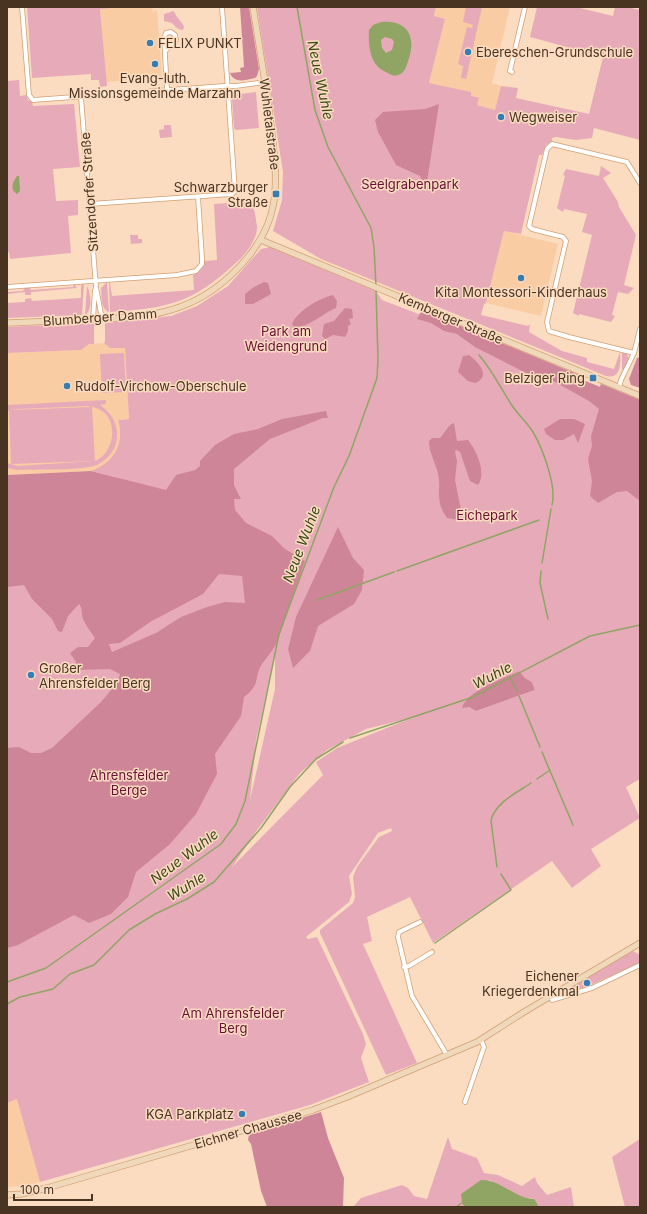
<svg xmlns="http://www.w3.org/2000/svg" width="647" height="1214" font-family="Inter,sans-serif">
	<rect width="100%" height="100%" fill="#fbdcc0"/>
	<path fill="#facca3" d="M130 7H152L153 12 157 10 162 77 106 82 100 9Z
		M436 7H510L492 83 501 86 495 110 477 105 471 96V93L429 83 445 19 434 17Z
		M504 231 558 244 541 316 486 303Z
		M104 343 110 348H125L129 419 118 420 120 429V440L117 451 110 460 101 468 91 471 7 475V353L81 350 89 344Z
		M17 1099 40 1182 25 1186 7 1187V1103Z"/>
	<path fill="#e7aab9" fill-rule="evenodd" d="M27 7H130L100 9 107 86 100 87 99 80H91V74L32 78Z
		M257 7H436L434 16 445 19 429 83 471 92V96L479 98 477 105 495 110 501 86 518 88 516 98 589 114 603 57 530 37 537 7H576L613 16 615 7H626L640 10V140L594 128 592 138 576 140 556 137 552 138V142L546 145 542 155H539L521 234 504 231 486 303 484 304 481 315 528 326 530 324 529 332 562 351 587 358V362L614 369 620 352C621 362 621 380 606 376L321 259 273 231 282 200 283 172Z
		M466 7H482L466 79 461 78 463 66 458 64 467 27 472 28 473 25 463 22Z
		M174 11C176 18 182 21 184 27L183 30 178 29 172 23 164 21V14Z
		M19 80 20 96 26 95 28 100 32 102 33 106 74 104 80 167 53 169 56 201 78 200V215L68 216 71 253 10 259 9 252H7V81Z
		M256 92 259 128 236 130 234 128 232 99 233 95Z
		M164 125H171L172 137 160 138 159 130 164 129Z
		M601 166 611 173 603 178 618 202 619 207 636 235 624 285 634 288 628 294 618 292 612 315 615 316 611 322 579 314V316L573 313 592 235 582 232 587 214 564 209 563 212 557 208 565 176 563 175 566 169 599 176Z
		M247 202C256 206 255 217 257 226 258 237 247 253 239 260 194 302 172 308 110 312L109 282 110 283 112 296 194 290 193 275 200 271 204 261 217 260 214 204Z
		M130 235H138V239H142V243L131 244Z
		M270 247 376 291 382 300 572 373 579 375 578 378 600 387 601 384 640 400V779L626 787 640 818 591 849 601 866 572 888 552 861 433 943 410 897 367 917 372 941 363 944 417 1063 386 1075 320 933V930L353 903 355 897 353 877 357 867 379 837 392 831 391 828 378 833 349 876 352 894 349 902 306 937 308 939 317 937 363 1034 366 1044 361 1058 369 1082 310 1105 40 1182 17 1099 7 1103V484L119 478 91 471C114 463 125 444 118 420L129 419 125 348H110L104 343 105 341V323L171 316 197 306 228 286 261 249ZM275 655V689L250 800 256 740ZM519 671 525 678 532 682 535 690 476 711 469 707H462L498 682ZM414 717 337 748 316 762 323 775 232 867 257 830 300 773 327 750 366 729Z
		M107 282 109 312C100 308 102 297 101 288Z
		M84 283 82 315 7 318V303L25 302V299L31 298 32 301 81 298V286Z
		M74 284 77 288 31 292V295H25V292L7 294V292L23 291 25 287H30L31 290 73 287Z
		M87 286C91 294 93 310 85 315Z
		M96 323 98 326H94V344H89L81 350 7 353V327Z
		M622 352 627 354 629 359 624 370 622 369Z
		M124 353 126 392 102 393 100 354Z
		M106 400V404L100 405C110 412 118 423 117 436 117 448 108 460 97 465 81 471 36 469 16 470L7 468V463L18 466 94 461 11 464 9 411H7V405ZM88 406 91 407 10 410 18 409ZM92 407C119 411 118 451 95 461Z
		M633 951 640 955V963L586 987 556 996Z
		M448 1137 452 1149 477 1158 484 1173 498 1175 522 1186 535 1177 537 1183 547 1195 571 1187 574 1207H537L534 1199 520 1197 489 1180 464 1206 473 1207H353L361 1198 402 1185 408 1188 414 1196 427 1199Z
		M640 1139V1207H625L612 1157Z"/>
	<path fill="#cf8598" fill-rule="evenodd" d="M240 7H249L259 69 257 76 255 78C246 80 234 84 230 73L241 72 240 68 244 67Z
		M439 104 426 188 420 176 396 165 378 132 375 120 383 112 425 109Z
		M264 282 268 283 271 294 253 304H245V294L254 287Z
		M333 295 337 301 336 308C323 313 309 328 294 327L292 324C297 311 320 298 333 295Z
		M345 308 352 309 353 318 349 319 351 324 348 326V331L345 337 333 335 325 339 322 336 324 324 334 321Z
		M422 310 579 375 578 378 600 387 601 384 640 400V501L627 491 617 492 598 503 590 496 592 481 588 459 592 446 591 436 599 409 589 401 541 374 532 376 475 347 457 334 444 331 431 323 417 319Z
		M469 355C478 362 492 376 475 383L468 381 458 372 463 356Z
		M640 357V388L631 385 629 379 637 358Z
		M326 411 328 418H323L270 439 234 469V485L241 499H234L235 510 246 523 272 536 285 549 305 561 277 643C272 651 267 657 262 664 253 678 262 683 244 697L241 716 215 754 217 774 196 814 170 844 136 872 128 897 111 914 89 923 74 915 18 945 7 948V748L19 747 31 753H41L52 748 101 702 117 683 120 674 110 669 77 670 76 662 70 653 78 647H88L95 638C91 632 86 626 83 619 81 613 83 609 79 604L68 616 62 632 58 631 52 619 32 599 24 585 7 587V475L91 471 166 490 176 475 195 470 200 466V461L215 445 234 434 258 429 282 419ZM219 574 242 576 245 603 225 602 207 607 181 617 156 633 112 652 109 644 120 643 150 622 203 594Z
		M560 419H574L585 424 578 443 574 434 563 440H555L546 434 544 429Z
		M454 423 457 441 468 440C476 450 487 472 478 485L470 481 460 452 456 450 455 452 457 461 455 480 462 515 459 520 447 518C433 498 443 490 437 470 434 459 429 452 429 441L432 438H440L450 425Z
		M338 527 353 558 364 570 362 590 354 604 318 626 310 651 293 668 288 649 296 617Z
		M519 671 525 678 532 682 535 690 476 711 469 707 462 708C468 690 503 679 519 671Z
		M321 1112 328 1138 344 1178 343 1207H267L261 1191 251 1144 248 1140 249 1134Z"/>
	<path fill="#90a564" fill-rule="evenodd" d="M381 22C408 19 417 38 408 61 406 67 405 73 398 75 392 77 389 73 384 71 370 64 368 45 369 30L373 25ZM385 37 392 39 394 42 392 50 386 53 382 48 381 40Z
		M17 176H19L20 191 17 194C9 189 13 182 17 176Z
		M481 1180C500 1179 514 1198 534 1199L538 1205 537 1207 464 1206 462 1203 461 1194Z"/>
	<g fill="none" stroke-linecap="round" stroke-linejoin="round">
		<path stroke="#90a564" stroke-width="1.5" d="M297 7 315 110 328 147 371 228 374 247 376 286
			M479 355C492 370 500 387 511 404 517 414 527 422 533 432 543 449 557 487 552 505
			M542 563 551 509
			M397 571 539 520
			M541 571 540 583 548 619
			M317 600 394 572
			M510 677 517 691
			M519 696 540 747
			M350 738 473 697 590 636 640 625
			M542 752 573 825
			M537 779 550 770
			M497 867 491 821C494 803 518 792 531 783
			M435 943 511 890 501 874
			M7 982 46 968 221 844 236 824 245 801 279 634 334 487 349 456 377 378 378 359 376 290
			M7 1004 20 997 53 989 70 974 94 965 129 930 155 914 187 899 214 882 261 828 290 787 316 759 343 742
			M456 1207 462 1203"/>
		<defs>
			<path id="street" d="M22 7 29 95 33 100 224 86H236L265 82
				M165 51 176 40 175 35 171 32 166 33 164 38 167 90
				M512 72 510 71 525 7
				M81 97 96 287 102 319
				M90 204 232 194 235 191 222 7
				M7 287 177 275 196 271 202 264V258L198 197
				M93 319 95 290
				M634 353 569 337 549 331 547 322 566 241 563 237 532 229 529 226 547 149 552 144 627 162 640 183
				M619 388 621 380 634 353 640 329
				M420 922 399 932 398 937 412 996 447 1055
				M404 967 409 966 432 952
				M552 1000 592 988 640 965
				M465 1102 484 1047 481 1040"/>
			<path id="secondary" d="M261 240 640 396
				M7 323C36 322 65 320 94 319 117 318 141 318 163 312 189 306 212 293 231 275 285 225 278 184 270 117 265 80 259 44 253 7
				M7 1195 21 1194 47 1188 313 1110 347 1097 477 1042 524 1012 640 943"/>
		</defs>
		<use href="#street" stroke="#d19f72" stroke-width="5.5"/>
		<use href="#secondary" stroke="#d19f72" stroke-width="7"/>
		<use href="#street" stroke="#fff" stroke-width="4"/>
		<use href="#secondary" stroke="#f0d8bb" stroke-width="5.5"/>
	</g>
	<g fill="#357db2" stroke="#fbdcc0" stroke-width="1.5">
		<circle cx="150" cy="43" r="4"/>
		<circle cx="468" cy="52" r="4"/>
		<circle cx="155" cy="64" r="4"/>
		<circle cx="501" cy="117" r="4"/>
		<rect x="272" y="190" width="8" height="8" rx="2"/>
		<circle cx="521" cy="278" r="4"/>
		<rect x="589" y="374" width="8" height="8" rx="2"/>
		<circle cx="67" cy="386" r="4"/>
		<circle cx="31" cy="675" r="4"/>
		<circle cx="587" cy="983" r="4"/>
		<circle cx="242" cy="1114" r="4"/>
	</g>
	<g text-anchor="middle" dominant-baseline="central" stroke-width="3" stroke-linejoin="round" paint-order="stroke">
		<g font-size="13" fill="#483421" stroke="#fbdcc0" text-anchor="start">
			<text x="158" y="43">FELIX PUNKT</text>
			<text x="476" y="52">Ebereschen-Grundschule</text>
			<text x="155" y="78" text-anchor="middle">Evang-luth.<tspan x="155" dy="15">Missionsgemeinde Marzahn</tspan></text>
			<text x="509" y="117">Wegweiser</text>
			<text x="268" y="187" text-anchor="end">Schwarzburger<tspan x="268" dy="15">Straße</tspan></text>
			<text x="521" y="292" text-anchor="middle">Kita Montessori-Kinderhaus</text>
			<text x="585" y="378" text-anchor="end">Belziger Ring</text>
			<text x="75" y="386">Rudolf-Virchow-Oberschule</text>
			<text x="39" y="668">Großer<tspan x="39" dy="15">Ahrensfelder Berg</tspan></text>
			<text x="579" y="976" text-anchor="end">Eichener<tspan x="579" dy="15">Kriegerdenkmal</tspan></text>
			<text x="234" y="1114" text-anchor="end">KGA Parkplatz</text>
		</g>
		<g font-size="13" fill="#483421" stroke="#fbdcc0">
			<text transform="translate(270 124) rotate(83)">Wuhletalstraße</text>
			<text transform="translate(89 192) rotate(-94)">Sitzendorfer Straße</text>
			<text transform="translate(100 317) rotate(-4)">Blumberger Damm</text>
			<text transform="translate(451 318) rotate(23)">Kemberger Straße</text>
			<text transform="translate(248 1129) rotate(-16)">Eichner Chaussee</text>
		</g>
		<g font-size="13" fill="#681033" stroke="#fbdcc0">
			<text x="410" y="184">Seelgrabenpark</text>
			<text x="286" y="331">Park am<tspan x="286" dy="15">Weidengrund</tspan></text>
			<text x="487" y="515">Eichepark</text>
			<text x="129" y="775">Ahrensfelder<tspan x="129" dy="15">Berge</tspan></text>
			<text x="233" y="1013">Am Ahrensfelder<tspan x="233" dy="15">Berg</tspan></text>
		</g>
		<g font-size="14" font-style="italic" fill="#3a4817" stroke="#fbdcc0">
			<text transform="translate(321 80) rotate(78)">Neue Wuhle</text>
			<text transform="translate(301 544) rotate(-69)">Neue Wuhle</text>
			<text transform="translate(492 675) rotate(-27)">Wuhle</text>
			<text transform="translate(184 856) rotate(-37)">Neue Wuhle</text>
			<text transform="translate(186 886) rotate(-31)">Wuhle</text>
		</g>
	</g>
	<rect width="647" height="1214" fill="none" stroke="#483421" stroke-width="16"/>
	<path d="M14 1194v6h78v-6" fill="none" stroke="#483421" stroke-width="2"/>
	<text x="20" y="1194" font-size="12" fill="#483421" stroke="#fbdcc0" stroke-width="3" paint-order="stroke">100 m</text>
</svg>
